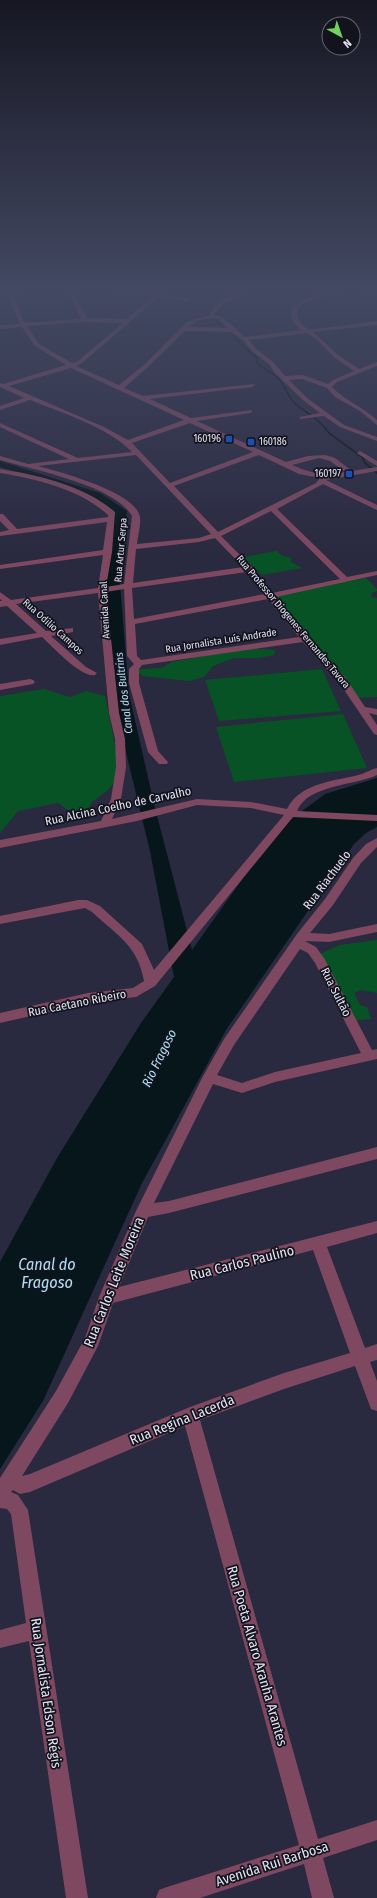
<svg xmlns="http://www.w3.org/2000/svg" width="377" height="1898" font-family="'Fira Sans Condensed',sans-serif">
	<rect width="100%" height="100%" fill="#29293f"/>
	<path fill="#085325" d="M276 551 283 556 291 558V562L302 568 262 575 244 557Z
		M377 576 366 578 377 589V591L372 593 371 597 377 598V697L359 698 344 678 270 596Z
		M246 648 275 650 274 655 259 658H234L213 666 204 677 189 681 143 676 138 673V669L162 668 172 662Z
		M322 669 341 711 219 721 205 680Z
		M44 689 70 697 86 691 105 696 121 774 108 790 92 802 86 813 68 810 58 803 18 811 0 833V696Z
		M343 714 367 768 234 782 216 727Z
		M377 940V993L362 990 354 993 360 1005 367 1007 371 1019 351 1021 320 954 340 945Z"/>
	<path fill="#07161b" d="M0 461 100 493 127 511 120 584 129 694 155 808 192 950 278 829 325 794 377 778V827L366 833 354 844 226 1030 142 1183 43 1401 0 1469V1262L57 1158 141 1023 174 977 150 851 115 707 106 586 115 513 93 497 0 467Z"/>
	<g fill="none" stroke-linecap="round" stroke-linejoin="round">
		<path stroke="#07161b" stroke-width="1.5" d="M240 295 261 290
			M216 310 215 319 223 329 235 336 239 343 257 358 258 364C265 369 272 373 278 378 286 386 289 401 298 406 309 414 317 418 326 429"/>
		<path stroke="#07161b" stroke-width="2" d="M325 428 329 433 363 458 364 462 377 473"/>
		<path fill="#7f4861" fill-rule="evenodd" d="M5 290H32L12 293 25 323 81 319 67 290H72L87 318 126 319 153 297 106 290H126L156 294 160 290H166L162 295 189 298 187 301 159 297 82 363 76 366 119 385 145 364 187 322 209 315 216 304 226 297 245 290H254C239 298 224 299 214 315 227 317 235 330 246 337L302 330C294 325 289 318 292 308 308 295 326 290 346 290 329 299 314 294 297 309 297 320 300 324 309 330L377 321V325L313 332 338 355 359 369 377 362V366L337 382 332 387C344 400 363 407 377 420V425L360 411 335 397 327 388 302 379 289 380 307 398 344 425 377 437V441L340 427 324 416 300 419V417L320 413 303 400 275 373 269 364 252 351 243 340 231 332 185 331 149 366 124 388 143 396 254 384 255 385 252 387 150 399 191 418 252 410V412L250 413 197 421 286 462 308 456 325 455 335 458 352 471 377 467V471L326 480 377 505V510L323 484 277 509 347 577 377 571V575L276 597 307 636 345 677 365 707 377 709V715L369 713 377 725V735L374 734 338 681 303 642 142 665 139 669V683L158 751 168 762 167 764H159L148 752 129 683V669L134 664 127 656 124 589 106 592 119 713 125 739 126 767 121 799 112 819 197 799 251 802 287 809C300 782 337 781 362 774 367 772 372 769 377 768V775C355 786 308 784 297 811L377 815V821L293 817 155 986 136 997 88 1003 0 1023V1013L88 993 133 988 144 981C138 946 117 935 92 912L85 908 0 924V916L78 900H87L100 906 142 944 154 970 284 815 251 808 197 805 137 821 0 848V840L101 821 111 799 116 767 115 739 109 713 98 593 16 604 46 631 73 628V632L51 636 86 667 97 673 95 675C81 678 53 647 42 637L0 645V639L37 633 7 606 0 607V601H2L0 599V592L11 600 98 588 103 555 0 569V565L103 550 107 522 0 536V532L9 530 0 521V514H3L17 529 108 517V515C80 489 36 479 0 473V469C39 475 85 486 115 512L112 552 106 587 124 584 132 516C114 485 34 470 0 460V456L28 464 69 459 0 427V423L78 458 132 452C108 427 62 413 30 400L0 410V406L24 398 0 387V383L3 384 66 365 35 346 22 327 0 329V325L20 324 7 294H0V292ZM211 318 219 319 227 328 188 327 197 321ZM85 322 123 323 78 361 72 363 39 344 27 326ZM307 333 316 339 334 357 354 371 333 380 328 384 303 375 285 376 273 362 256 349 249 340ZM71 368 184 420 128 440 104 427 9 386ZM190 423 253 452 170 483 132 443ZM136 455 211 534 199 538 137 544C138 536 141 525 140 517 136 492 60 472 38 466ZM259 455 299 474 320 478 316 483 218 532 174 486ZM319 458 330 461 345 472C323 475 312 474 292 465ZM271 511 340 579 272 593 252 567 221 536ZM215 538 243 567 133 583 136 549 199 542ZM247 572 265 594 134 619 132 588ZM268 599 299 637 141 660 137 656 135 624Z
			M362 290 377 292V296L362 291Z
			M360 451 377 461V466L358 454 357 453Z
			M30 679 33 680 35 682 33 684 0 690V684Z
			M377 838V847L361 863 333 905 310 933 329 934 377 924V932L329 942 305 941 316 947 324 958 372 1050 377 1049V1059L275 1082 242 1093 213 1084 154 1203 169 1201 377 1147V1159L169 1213 148 1217 119 1287 377 1221V1233L327 1247 365 1348 377 1344V1360L370 1362 377 1381V1411L371 1409 355 1366 284 1389 200 1420 318 1839 377 1820V1840L323 1858 334 1898H312L304 1864 200 1898H156L159 1890 167 1887 299 1845 185 1426 30 1492 20 1494 13 1490 11 1492 18 1495 28 1510 88 1898H66L29 1641 0 1648V1630L26 1623 11 1514 7 1509 0 1508V1478L56 1391 85 1338 99 1297 136 1211 202 1078 224 1039 297 934 325 899 353 858 366 844ZM300 949 308 953 315 963 361 1053 275 1072 242 1083 217 1075 234 1045ZM313 1250 350 1353 284 1373 190 1407 30 1474 22 1476 68 1403 98 1346 113 1303Z"/>
	</g>
	<linearGradient id="sky" x2="0" y2="1"><stop stop-color="#171723"/><stop offset="0.52" stop-color="#434963"/><stop offset="1" stop-color="#434963" stop-opacity="0"/></linearGradient>
	<rect width="377" height="556" fill="url(#sky)"/>
	<g fill="#1a4fb4" stroke="#13131d" stroke-width="1.5">
		<rect x="225" y="435" width="8" height="8" rx="2"/>
		<rect x="247" y="438" width="8" height="8" rx="2"/>
		<rect x="345" y="470" width="8" height="8" rx="2"/>
	</g>
	<g text-anchor="middle" dominant-baseline="central" stroke-width="3.5" stroke-linejoin="round" paint-order="stroke">
		<g font-size="10" fill="#e3e4f3" stroke="#13131d" text-anchor="end">
			<text x="221" y="439">160196</text>
			<text x="259" y="442" text-anchor="start">160186</text>
			<text x="341" y="474">160197</text>
		</g>
		<g font-size="10" fill="#e3e4f3" stroke="#13131d">
			<text transform="translate(121 550) rotate(-85)">Rua Artur Serpa</text>
			<text transform="translate(105 610) rotate(-93)">Avenida Canal</text>
			<text transform="translate(293 622) rotate(50)">Rua Professor Diogenes Fernandes Tavora</text>
			<text transform="translate(53 627) rotate(42)">Rua Odílio Campos</text>
			<text transform="translate(221 641) rotate(-9)">Rua Jornalista Luís Andrade</text>
		</g>
		<g font-size="11" font-style="italic" fill="#ade1f4" stroke="#13131d">
			<text transform="translate(124 693) rotate(-97)">Canal dos Bultrins</text>
		</g>
		<g font-size="12" fill="#e3e4f3" stroke="#13131d">
			<text transform="translate(118 806) rotate(-12)">Rua Alcina Coelho de Carvalho</text>
			<text transform="translate(327 880) rotate(-53)">Rua Riachuelo</text>
			<text transform="translate(336 992) rotate(63)">Rua Sultão</text>
			<text transform="translate(77 1003) rotate(-11)">Rua Caetano Ribeiro</text>
		</g>
		<g font-size="13" font-style="italic" fill="#ade1f4" stroke="#13131d">
			<text transform="translate(159 1058) rotate(-64)">Rio Fragoso</text>
		</g>
		<g font-size="14" fill="#e3e4f3" stroke="#13131d">
			<text transform="translate(242 1263) rotate(-14)">Rua Carlos Paulino</text>
			<text transform="translate(114 1282) rotate(-68)">Rua Carlos Leite Moreira</text>
			<text transform="translate(182 1420) rotate(-22)">Rua Regina Lacerda</text>
			<text transform="translate(257 1656) rotate(74)">Rua Poeta Alvaro Aranha Arantes</text>
			<text transform="translate(46 1693) rotate(82)">Rua Jornalista Edson Régis</text>
			<text transform="translate(272 1864) rotate(-18)">Avenida Rui Barbosa</text>
		</g>
		<g font-size="16" font-style="italic" fill="#ade1f4" stroke="#13131d">
			<text x="47" y="1264">Canal do<tspan x="47" dy="18">Fragoso</tspan></text>
		</g>
	</g>
	<g transform="translate(341 36) rotate(140)"><circle r="19" fill="#13131d" stroke="#666773"/>
	<path d="M0-3L7 15L0 10L-7 15Z" fill="#6ed360"/>
	<text y="-6" font-size="11" font-weight="bold" text-anchor="middle" fill="#e3e4f3">N</text>
	</g>
</svg>
